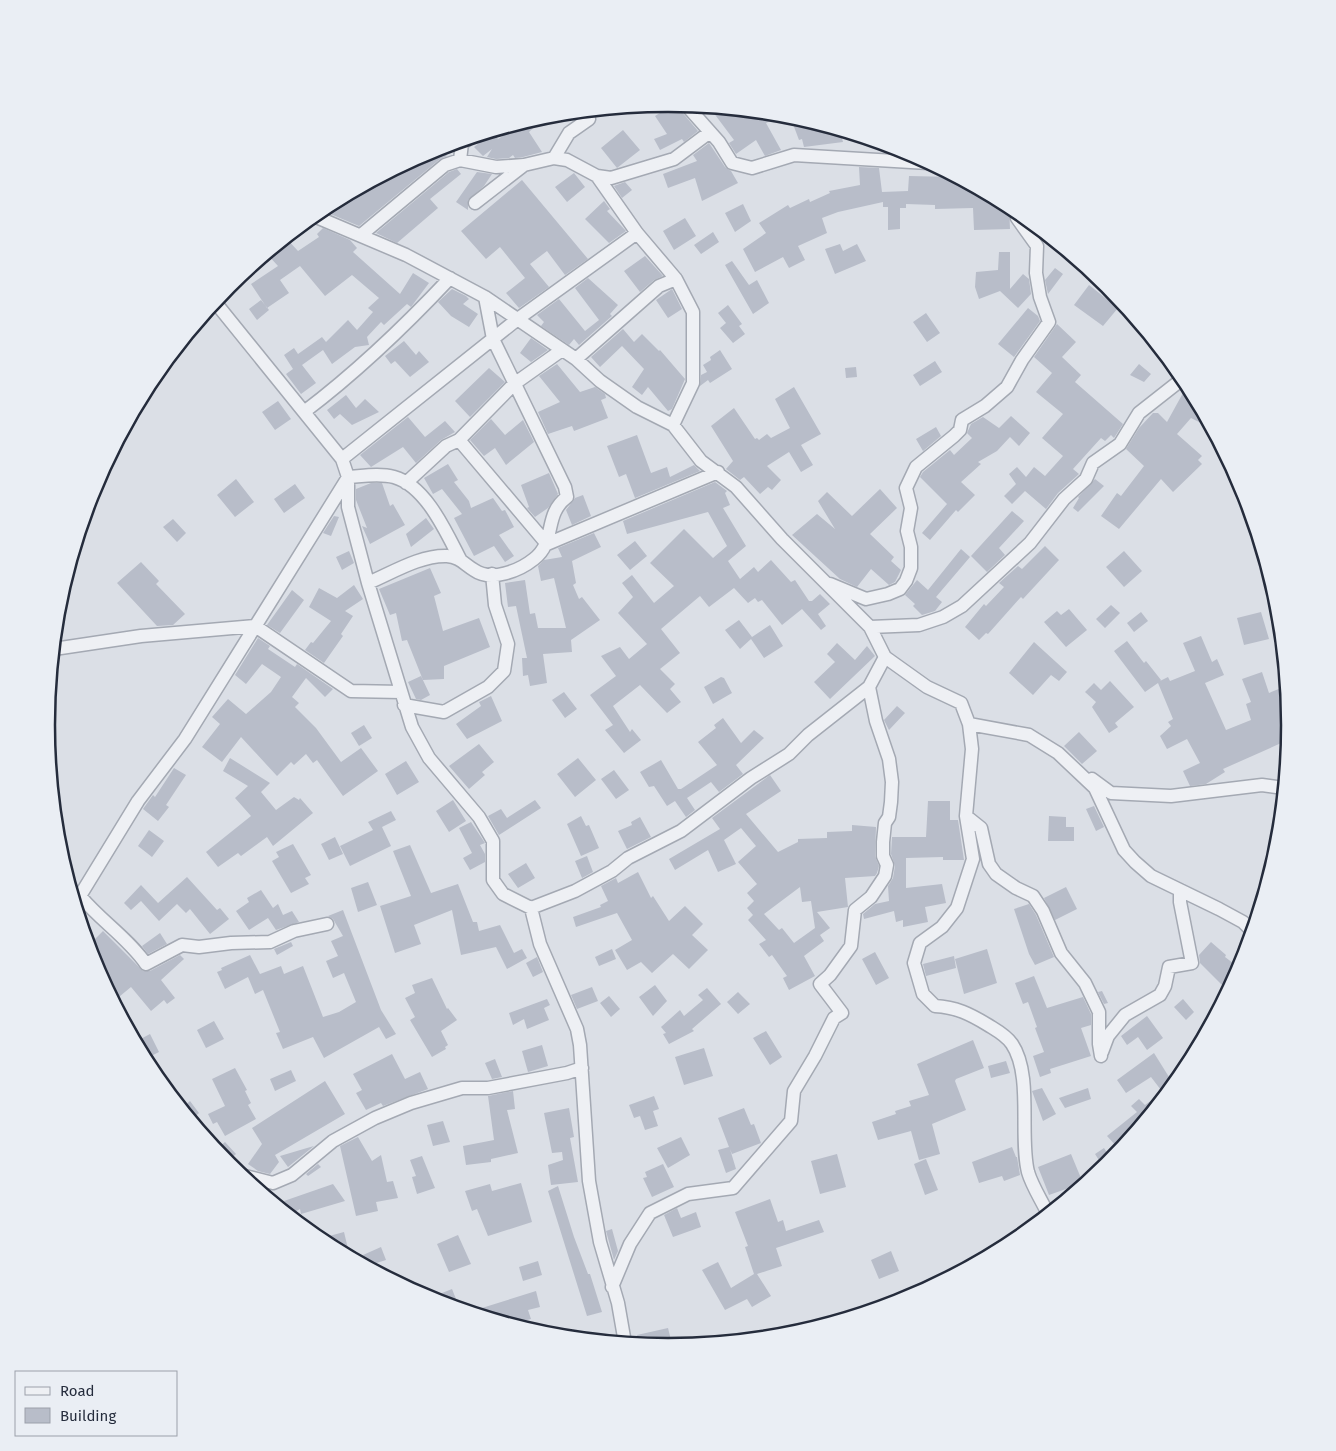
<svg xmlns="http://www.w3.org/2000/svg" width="1336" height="1451" font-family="'Fira Sans',sans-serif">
	<rect width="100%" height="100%" fill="#dbdfe6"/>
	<path fill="#b8bdc9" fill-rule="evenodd" d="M674 104 679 105 681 111 698 131 684 142 682 139 660 150 654 139 667 134 655 116Z
		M710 108 783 115 766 123 781 150 765 156 756 140 736 154 729 143 734 140Z
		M546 116 529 132 542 152 523 157 515 158 513 155 509 158 496 159 487 157 492 149 483 156 474 147 493 132 498 139 521 124Z
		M790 116 840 131 843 142 804 147 802 139 799 140Z
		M623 130 640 150 617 168 601 148Z
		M709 143 725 167 731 171 738 183 702 201 695 178 668 188 663 174 697 161 693 155Z
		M440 148 447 156 440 159 359 226 321 210 430 151Z
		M859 167 879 168 882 192 908 191 909 176 954 177 1009 206 1010 229 974 230 973 208 935 209V205L906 204V208H900V229L888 230V207H883V202L838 212 822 218 827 233 798 246 805 260 789 268 783 257 755 272 743 249 766 233 759 223 788 205 790 208 809 199 810 202 830 193 829 191 860 185Z
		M457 169 461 174 430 199 438 208 397 243 376 233 449 172Z
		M477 172 492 174 484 186 468 200V210L456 202Z
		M574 173 585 187 567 202 555 187Z
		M522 180 588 259 565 275 547 251 530 264 549 287 519 308 506 293 525 278 500 247 486 259 461 231Z
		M625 182 632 190 622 198 614 186Z
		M604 201 610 209 607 211 626 231 609 243 585 219Z
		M743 204 751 221 735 232 725 213Z
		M685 218 696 236 674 250 663 231Z
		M323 228 350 240 357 248 353 252 400 294 413 273 429 283 411 307 407 304 384 325 381 322 367 337 369 345 355 347 332 364 323 350 302 365 316 383 301 394 286 374 293 369 284 355 294 348 298 354 322 337 326 342 348 320 357 330 373 312 368 308 379 298 352 275 325 296 300 266 280 280 289 293 267 308 251 284 278 266 267 254 286 238 298 251 319 237 317 234Z
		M713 232 719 242 701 254 694 245Z
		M840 244 843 251 857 244 866 261 835 274 825 249Z
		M999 252H1010V289L1023 274 1029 279 1031 294 1018 308 1000 291 979 299 975 287 976 272 998 270Z
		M645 256 663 276 654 280 640 292 624 271Z
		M732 261 749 285 757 280 769 303 753 314 725 265Z
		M1055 268 1063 274 1048 294 1045 280Z
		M588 278 618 305 610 314 612 316 579 345 574 339 569 345 541 326 544 322 537 315 559 299 585 331 599 320 575 288Z
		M1089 285 1118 308 1103 326 1074 305Z
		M452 289 466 296 469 299 463 304 478 314 469 327 451 316 438 302Z
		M672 289 682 309 668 318 656 300Z
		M261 300 269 310 257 320 249 309Z
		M728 305 742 324 739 326 745 334 733 343 720 328 726 323 718 313Z
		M1028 308 1038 316 1040 321 1014 357 998 344Z
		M926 313 940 333 927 342 913 322Z
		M1057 324 1076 342 1062 357 1081 375 1075 382 1123 424 1114 438 1111 435 1105 441 1101 438 1073 469 1079 474 1058 493 1046 509 1025 491 1012 504 1004 496 1016 484 1009 474 1017 467 1026 477 1034 467 1045 476 1063 456 1042 438 1063 414 1036 392 1052 373 1034 357Z
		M623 329 634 342 642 334 659 351 660 350 685 379 672 409 668 411 648 387 642 395 632 387 644 369 622 346 600 367 591 357Z
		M531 338 548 350 531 362 520 353Z
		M404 341 416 355 419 351 429 362 410 377 395 361 391 364 385 356Z
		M720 350 732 369 710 383 708 380 700 386 701 375 707 372 703 365 711 360 710 357Z
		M935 361 942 372 920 386 913 375Z
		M557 364 580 392 595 387 605 394 606 398 601 400 608 418 574 431 572 426 548 434 538 412 560 402 539 376Z
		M1139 364 1151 374 1144 382 1130 375Z
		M856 367 857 377 846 378 845 368Z
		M489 368 505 382 470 417 455 401Z
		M794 387 821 434 801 445 813 465 801 472 789 452 767 466 781 480 772 490 768 487 760 494 744 477 740 480 726 469 733 461 711 426 734 408 755 439 757 438 759 440 767 434 771 438 790 428 775 399Z
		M1183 393 1195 399 1211 428 1191 418 1177 434 1202 456 1198 460 1202 464 1173 492 1161 479 1119 529 1101 516 1117 493 1121 496 1144 466 1126 449 1139 428 1153 413H1158L1167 422Z
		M346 395 356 408 365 399 379 412 352 425 340 414 334 419 327 410Z
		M278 401 291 419 275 430 262 412Z
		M1011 416 1030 433 1019 446 1010 437 997 451 978 462 981 464 961 482 975 495 958 512 956 510 930 540 922 533 947 504 920 477 923 472 950 450 954 455 972 438 967 433 971 424 983 417 999 428Z
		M408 417 425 437 445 421 455 432 441 440 416 463 403 447 371 467 360 455Z
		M491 419 505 435 523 420 534 442 506 465 495 448 484 456 470 440Z
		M936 427 941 436 923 451 916 439Z
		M637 435 651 473 667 467 670 477 694 465 700 471 635 498 626 474 619 477 607 446Z
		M448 464 458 480 454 482 469 501 471 508 493 498 502 511 505 510 514 527 499 535 514 556 505 562 494 546 474 556 454 518 462 514 442 489 433 494 424 478Z
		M549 473 558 494 548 508 535 517 527 508 529 507 521 485Z
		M236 479 254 502 235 517 217 495Z
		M1095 479 1104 486 1078 512 1073 508 1079 498 1078 497Z
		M715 482 727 491 725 493 730 505 723 508 746 546 728 561 740 579 754 567 758 572 771 560 791 582 795 580 809 601H812L820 594 830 604 818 614 826 626 821 630 802 609 782 625 762 600 758 602 755 598 748 603 734 588 709 607 700 596 661 629 680 653 660 669 675 684 670 689 681 702 667 713 640 685 613 706 630 732 632 729 641 740 624 753 605 730 613 725 590 695 616 676 601 656 620 647 629 659 647 644 618 613 633 597 622 583 632 575 654 603 674 586 650 563 684 529 713 558 727 546 708 512 627 534 623 521Z
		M371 483H382L390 506 393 504 405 525 370 544 362 526 367 528 356 500V489Z
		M295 484 305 498 284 513 274 499Z
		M880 489 897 508 870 534 894 557 891 561 901 570 895 582 889 585 871 569 857 587 840 579 792 535 817 514 835 529 818 501 827 492 852 516Z
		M583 495 591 516 572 525 566 510 575 498Z
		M1012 511 1024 521 999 548 1005 555 987 572 971 556Z
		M334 516 339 517 331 536 323 533Z
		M426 518 434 529 411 547 406 534Z
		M173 519 186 533 177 542 163 527Z
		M594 533 601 547 572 561 576 583 573 585 579 599 582 597 600 620 571 640 572 652 543 654 547 683 530 686 528 675 523 676 522 658H527L516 606 508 607 505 583 525 580 530 614 535 613 538 628H566L554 578 541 581 538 566 544 560 562 557 558 548Z
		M635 541 647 556 630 570 617 555Z
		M1045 546 1059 560 1023 599 1021 597 988 634 986 633 979 640 965 627 984 604 986 606 1004 587 999 583 1018 566 1022 569Z
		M961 549 970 557 936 597 942 602 935 611 922 615 913 606 915 604 905 595 917 580 928 590Z
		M349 551 354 563 342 570 336 557Z
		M1124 551 1142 571 1124 587 1106 567Z
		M141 562 159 581 156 584 185 614 173 625 157 626 117 583Z
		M430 568 441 593 434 596 443 631 479 618 490 647 444 666V679L423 680 407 640 402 641 396 613 390 615 379 589Z
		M354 585 363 599 345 611 353 616 341 634 343 636 324 663 305 650 311 642 313 643 331 621 309 607 319 588 337 598Z
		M292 590 304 600 280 633 267 625Z
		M1111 605 1120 613 1105 628 1096 619Z
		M1069 609 1087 630 1066 647 1044 622 1057 611 1061 615Z
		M1141 612 1148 621 1134 632 1127 623Z
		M1261 612 1269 639 1244 645 1237 618Z
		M739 620 752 637 770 625 783 646 764 658 751 639 740 649 725 630Z
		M1201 636 1212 662 1217 659 1224 675 1205 683 1226 730 1251 720 1246 704 1251 702 1242 679 1262 672 1269 693 1286 686 1288 713 1282 716 1289 734 1288 740 1223 769 1225 772 1206 784 1190 786 1183 771 1200 763 1187 739 1167 749 1160 736 1171 726 1168 722 1173 719 1158 683 1145 692 1114 651 1127 641 1144 663 1146 661 1161 680 1160 681 1168 677 1170 681 1195 671 1183 643Z
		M258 638 270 646 268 649 295 667 297 664 333 689 325 697 306 678 292 697 299 703 295 707 316 728 341 762 361 748 378 771 343 796 317 760 313 763 306 754 294 765 291 762 277 776 241 737 222 762 202 747 220 724 212 717 228 699 246 714 271 692 281 677 262 664 246 684 235 675Z
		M1034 642 1067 672 1059 681 1051 675 1033 695 1009 673Z
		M837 643 855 660 867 646 875 656 830 699 814 682 835 662 827 654Z
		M421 676 430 695 421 700 416 699 408 682Z
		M721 677 724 678 732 693 713 704 704 687Z
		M1110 681 1134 707 1115 723 1118 727 1109 733 1092 707 1096 702 1085 692 1094 683 1101 690Z
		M564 692 577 709 565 718 552 700Z
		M491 696 502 721 467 739 456 724 481 706 479 702Z
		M897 706 905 713 889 730 884 720Z
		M723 718 741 743 754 730 764 738 736 765 743 774 719 792 711 782 687 798 695 810 686 817 675 801 667 806 654 786 649 787 640 772 661 760 678 789H681L717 765 698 742 716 728 714 725Z
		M364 725 372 738 359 746 351 733Z
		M1079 732 1097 751 1082 764 1064 746Z
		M479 744 494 762 482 772 485 775 469 789 449 766Z
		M230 758 270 783 261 792 276 810 294 797 299 800 300 798 313 813 273 846 267 837 241 856 238 853 218 867 206 852 251 816 235 798 248 786 223 771Z
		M578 758 596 780 575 797 557 774Z
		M406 761 419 782 397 795 385 774Z
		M174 768 186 775 166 805 169 807 158 821 143 809 153 795 155 797Z
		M614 770 629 790 616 799 601 779Z
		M770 775 781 791 746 814 778 852 798 842V839L827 838V832L852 831V825L876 827 875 856 879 866 877 873 875 876 845 878 848 907 817 912 830 928 820 935 824 941 804 956 815 976 789 990 783 978 787 976 772 955 769 957 759 944 766 940 748 920 753 915 747 908 754 901 747 893 757 884 738 862 756 846 741 828 724 840 736 864 718 872 708 850 675 870 669 859 720 829 712 818ZM800 887 802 902 811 901 815 928 794 943 782 928 779 930 764 914Z
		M453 800 466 821 449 832 436 811Z
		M535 800 541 808 499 835 488 816 501 809 507 818Z
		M928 801H950V820H958L964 860H943V857L906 858V888L942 884 946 903 925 907 928 922 903 927V920L896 922 894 911 864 919 863 914 875 904 889 901 888 886 893 878 895 866 891 854 892 837H926Z
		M1094 806 1104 827 1096 831 1086 809Z
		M391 811 396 820 382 827 391 846 350 866 340 846 373 830 368 822Z
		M581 816 586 826 589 825 599 848 581 856 567 824Z
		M1049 816 1066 817V827H1074V841H1048Z
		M640 817 651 837 627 849 618 831 632 825 631 822Z
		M471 822 485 843 480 845 485 854V862L470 870 463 858 472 853 459 828Z
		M149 830 164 841 152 857 138 846Z
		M335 837 343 854 329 860 321 844Z
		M293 844 311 875 305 878 309 884 291 893 272 861 279 857 276 852Z
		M410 845 431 893 458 884 473 922H477L479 931 500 925 514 953 522 949 527 958 507 969 496 947 461 955 452 910 414 925 421 944 395 953 380 906 411 896 393 851Z
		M587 856 593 872 582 878 575 861Z
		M526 863 535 878 518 888 508 874Z
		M638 872 651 898 653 896 669 921 685 906 703 924 692 935 708 950 689 969 673 954 652 973 641 962 627 970 615 950 632 940 617 913 576 927 573 917 601 907 600 905 608 901 601 886 616 878 618 883Z
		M187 877 217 910 220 908 229 919 210 934 190 909 186 913 177 904 159 921 141 901 131 910 124 903 141 885 158 903Z
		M368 882 377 905 358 912 351 888Z
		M1066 887 1077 909 1055 920 1044 898Z
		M261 890 273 908 278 904 283 915 292 911 299 922 276 930 268 918 249 930 236 911 249 902 247 898Z
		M1029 904 1036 915 1054 957 1035 965 1029 954 1014 909Z
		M343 910 381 1010 396 1034 386 1039 379 1027 324 1058 313 1037 283 1049 276 1033 280 1032 263 990 255 994 248 977 225 989 217 972 222 970 221 968 250 955 260 974 281 966 284 974 303 966 323 1017 339 1012 356 1002 344 973 333 978 326 961 338 956 331 941 343 936 333 919 328 916Z
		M103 931 143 971H150L180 955 184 959 161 980 175 998 167 1004 164 1000 151 1011 131 987 114 1001 93 963 88 946Z
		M160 933 167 944 148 954 142 946Z
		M291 942 293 946 277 955 274 949Z
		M1211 942 1226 955 1225 957 1233 963 1231 965 1238 971 1228 991 1200 963 1199 955Z
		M612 949 616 959 599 966 595 957Z
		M987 949 997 983 964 994 955 959Z
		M875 952 889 978 876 985 862 959Z
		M954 956 956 968 926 976 923 964Z
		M537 957 543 972 533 977 526 963Z
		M1034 976 1047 1008 1083 997 1091 1014V1025L1081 1028 1091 1056 1050 1069 1051 1073 1040 1077 1033 1056 1044 1052 1035 1028 1037 1027 1028 1002 1023 1004 1015 983Z
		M432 978 447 1009 448 1008 457 1020 441 1031 448 1045 445 1047 446 1049 432 1057 410 1020 415 1017 405 998 415 993 412 985Z
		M655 985 667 1001 653 1016 639 997Z
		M592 987 598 1001 577 1009 571 995Z
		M707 988 721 1004 692 1029 694 1031 669 1044 663 1034 666 1033 661 1027 680 1010 684 1016 703 1000 698 995Z
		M1102 991 1108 1003 1104 1004 1098 992Z
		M738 992 750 1004 738 1014 727 1002Z
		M609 996 620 1009 611 1017 600 1003Z
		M547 999 550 1005 544 1008 549 1020 527 1029 524 1019 513 1025 509 1013Z
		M1183 999 1194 1012 1186 1020 1174 1007Z
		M1147 1016 1163 1038 1147 1050 1138 1037 1127 1045 1121 1036Z
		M214 1021 224 1039 206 1048 197 1030Z
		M766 1031 782 1057 770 1065 753 1038Z
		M150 1034 159 1052 145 1059 135 1042Z
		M973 1040 984 1068 956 1079 955 1081 966 1110 932 1124 940 1154 919 1160 911 1131 878 1140 872 1122 896 1114 895 1111 911 1106 909 1101 929 1095 917 1064Z
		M542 1045 548 1066 528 1072 522 1051Z
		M704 1048 713 1076 684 1085 675 1057Z
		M1154 1053 1174 1085 1164 1094 1151 1077 1126 1093 1117 1080Z
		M392 1054 405 1079 420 1072 428 1089 383 1106 381 1103 366 1110 356 1093 362 1090 353 1074Z
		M495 1059 502 1077 492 1079 485 1063Z
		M1006 1061 1010 1073 991 1078 988 1066Z
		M235 1068 247 1090 245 1091 251 1103 248 1105 256 1119 225 1136 217 1122 213 1124 208 1114 225 1106 212 1079Z
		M291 1070 296 1081 275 1091 270 1079Z
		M325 1081 345 1114 275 1155 279 1162 270 1174 258 1171 248 1164 262 1144 252 1128Z
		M1042 1088 1056 1114 1043 1121 1032 1091Z
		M1088 1088 1091 1099 1065 1108 1059 1098Z
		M513 1091 515 1109 507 1110 518 1153 491 1159V1162L466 1165 463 1146 494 1140 488 1096Z
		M1161 1093 1164 1096 1129 1139 1118 1148 1107 1136 1137 1112 1131 1106 1139 1099 1145 1105Z
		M654 1096 659 1109 653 1111 658 1126 645 1130 640 1116 634 1118 629 1105Z
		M190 1101 199 1113 191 1120 182 1108Z
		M569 1108 574 1137 570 1138 578 1182 551 1185 548 1165 563 1160 562 1152 552 1153 544 1113Z
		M744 1108 751 1125 754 1124 761 1143 732 1154 730 1149 736 1169 726 1173 718 1150 729 1147 718 1118Z
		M443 1121 450 1142 433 1146 427 1125Z
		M358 1137 372 1161 381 1155 387 1182 393 1181 398 1198 376 1202 378 1211 356 1216 340 1146Z
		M681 1137 690 1155 668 1168 657 1148Z
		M225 1142 236 1154 226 1163 216 1150Z
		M314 1146 288 1167 280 1156 307 1148Z
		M1012 1147 1016 1157H1017L1020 1175 1004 1181 1002 1176 979 1183 972 1162Z
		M1104 1148 1112 1160 1104 1168 1095 1154Z
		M837 1154 846 1187 820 1194 811 1161Z
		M1071 1154 1083 1183 1049 1195 1038 1167Z
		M422 1156 435 1188 417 1194 412 1177 416 1176 410 1160Z
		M926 1159 938 1190 925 1195 914 1164Z
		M318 1164 321 1167 308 1176 306 1174Z
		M663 1164 674 1187 652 1197 643 1178 647 1177 645 1172Z
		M521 1183 532 1222 488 1236 477 1209 472 1211 465 1191 490 1184 492 1191Z
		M333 1184 345 1201 301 1214 300 1209 291 1214 284 1201Z
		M558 1186 574 1237 588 1274H590L602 1312 587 1316 548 1191Z
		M770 1199 778 1222 783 1220 786 1231 819 1220 824 1232 776 1248 782 1266 757 1274 771 1296 752 1307 747 1299 725 1310 702 1270 718 1262 731 1288 754 1274 745 1247 748 1246 735 1212Z
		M677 1208 681 1218 696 1212 701 1227 673 1237 664 1215Z
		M612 1229 618 1251 614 1260 606 1231Z
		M344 1232 350 1257 318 1239Z
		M458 1235 471 1264 449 1272 437 1244Z
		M381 1247 386 1260 367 1266 363 1255Z
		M891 1251 899 1271 879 1279 871 1260Z
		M538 1261 542 1275 523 1281 519 1267Z
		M452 1289 460 1309 427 1299Z
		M536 1291 540 1307 528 1310 531 1319 510 1324 469 1312Z
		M668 1328 671 1340 648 1345 639 1344 637 1335Z"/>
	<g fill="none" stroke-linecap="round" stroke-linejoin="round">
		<defs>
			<path id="minor" d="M687 106 719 142 732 163 752 168 794 155 928 163
				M554 158 569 133 589 119
				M460 160 462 143 467 140
				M597 176 637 233 676 279 693 312V383L673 425
				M475 203 524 165
				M314 216 406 255 485 297 576 359 600 381 637 407 673 425 701 461 736 487 782 539 870 627 885 657 927 687 961 703 969 724 1029 735 1058 753 1095 788 1124 850 1135 862 1151 876 1219 909 1243 922 1252 931
				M361 235 445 165 460 160 496 167 524 165 554 158 567 160 597 176 611 178 674 159 710 132
				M215 302 342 459 348 477V507L368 583 412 727 429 758 479 817 493 841V880L503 894 531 908 575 891 612 871 628 858 681 831 751 778 789 754 808 735 869 687 885 657
				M576 359 659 286 676 279
				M304 412C357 372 404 327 450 278
				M459 440 547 544 718 472
				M342 459 519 318 637 233
				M348 477C363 476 380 473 394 477 426 486 446 532 460 559
				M406 483 446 446 459 440 514 384 562 350
				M368 583C392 573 420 555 447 556 460 557 464 564 474 570 491 582 519 571 534 559 557 541 543 515 567 497L565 487 493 339 485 297
				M830 584 866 599 888 594 900 589 906 581 911 568V547L907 531 911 508 906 488 916 467 954 436 960 430 962 420 985 406 1007 387 1022 360 1049 322 1040 297 1036 273 1037 246 1017 218 1020 214
				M870 627 919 625 943 617 962 606 1030 543 1064 499 1086 479 1093 463 1120 444 1139 413 1181 380 1186 382
				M54 649 141 636 255 626 351 691 401 692
				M404 705 444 712 488 687 504 671 508 644 495 605 492 574
				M969 724 972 749 966 816 973 859 957 908 942 927 920 943 914 963 923 994 935 1006C956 1007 970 1014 988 1025 996 1030 1006 1035 1012 1044 1033 1075 1019 1137 1028 1172 1032 1186 1042 1201 1048 1214
				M1092 779 1111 793 1171 796 1262 785 1284 788
				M966 816 981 828 989 864 996 874 1016 888 1033 896 1043 911 1061 953 1085 983 1099 1012V1044L1101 1056
				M81 897C101 921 128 938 146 964L182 945 199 947 231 943 270 942 294 931 327 924
				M75 904 138 801 185 739 347 479
				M531 908 540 944 577 1029 580 1045 589 1181 600 1242 618 1303 625 1343
				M1102 1052 1108 1036 1125 1015 1160 995 1165 986 1169 967 1192 963 1180 902V890
				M241 1175 273 1183 292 1175 333 1141 375 1118 411 1103 462 1088H488L567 1073 582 1068
				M612 1287 630 1244 650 1213 688 1194 733 1188 791 1121 794 1091 815 1056 834 1018 842 1013 820 984 830 975 851 946 855 910 871 897 885 876 887 865 883 856V842L885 823 889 817 891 802 892 782 889 759 876 721 869 687"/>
		</defs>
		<use href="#minor" stroke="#a4a9b3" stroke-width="15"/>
		<use href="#minor" stroke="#eef0f4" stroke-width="12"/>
	</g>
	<path d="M0 0H1336V1451H0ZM55 725a613 613 0 1 1 1226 0a613 613 0 1 1-1226 0Z" fill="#eaeef4" fill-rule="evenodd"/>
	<path fill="none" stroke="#252c3c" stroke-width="2.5" d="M55 725a613 613 0 1 1 1226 0a613 613 0 1 1-1226 0Z"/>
	<rect x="15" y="1371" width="162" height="65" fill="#eaeef4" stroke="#9ba0aa"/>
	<rect x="25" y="1387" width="25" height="8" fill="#eef0f4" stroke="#9ba0aa"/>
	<text x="60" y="1396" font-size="15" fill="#252c3c">Road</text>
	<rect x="25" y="1408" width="25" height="15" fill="#b8bdc9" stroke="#9ba0aa"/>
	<text x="60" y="1421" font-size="15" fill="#252c3c">Building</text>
</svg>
